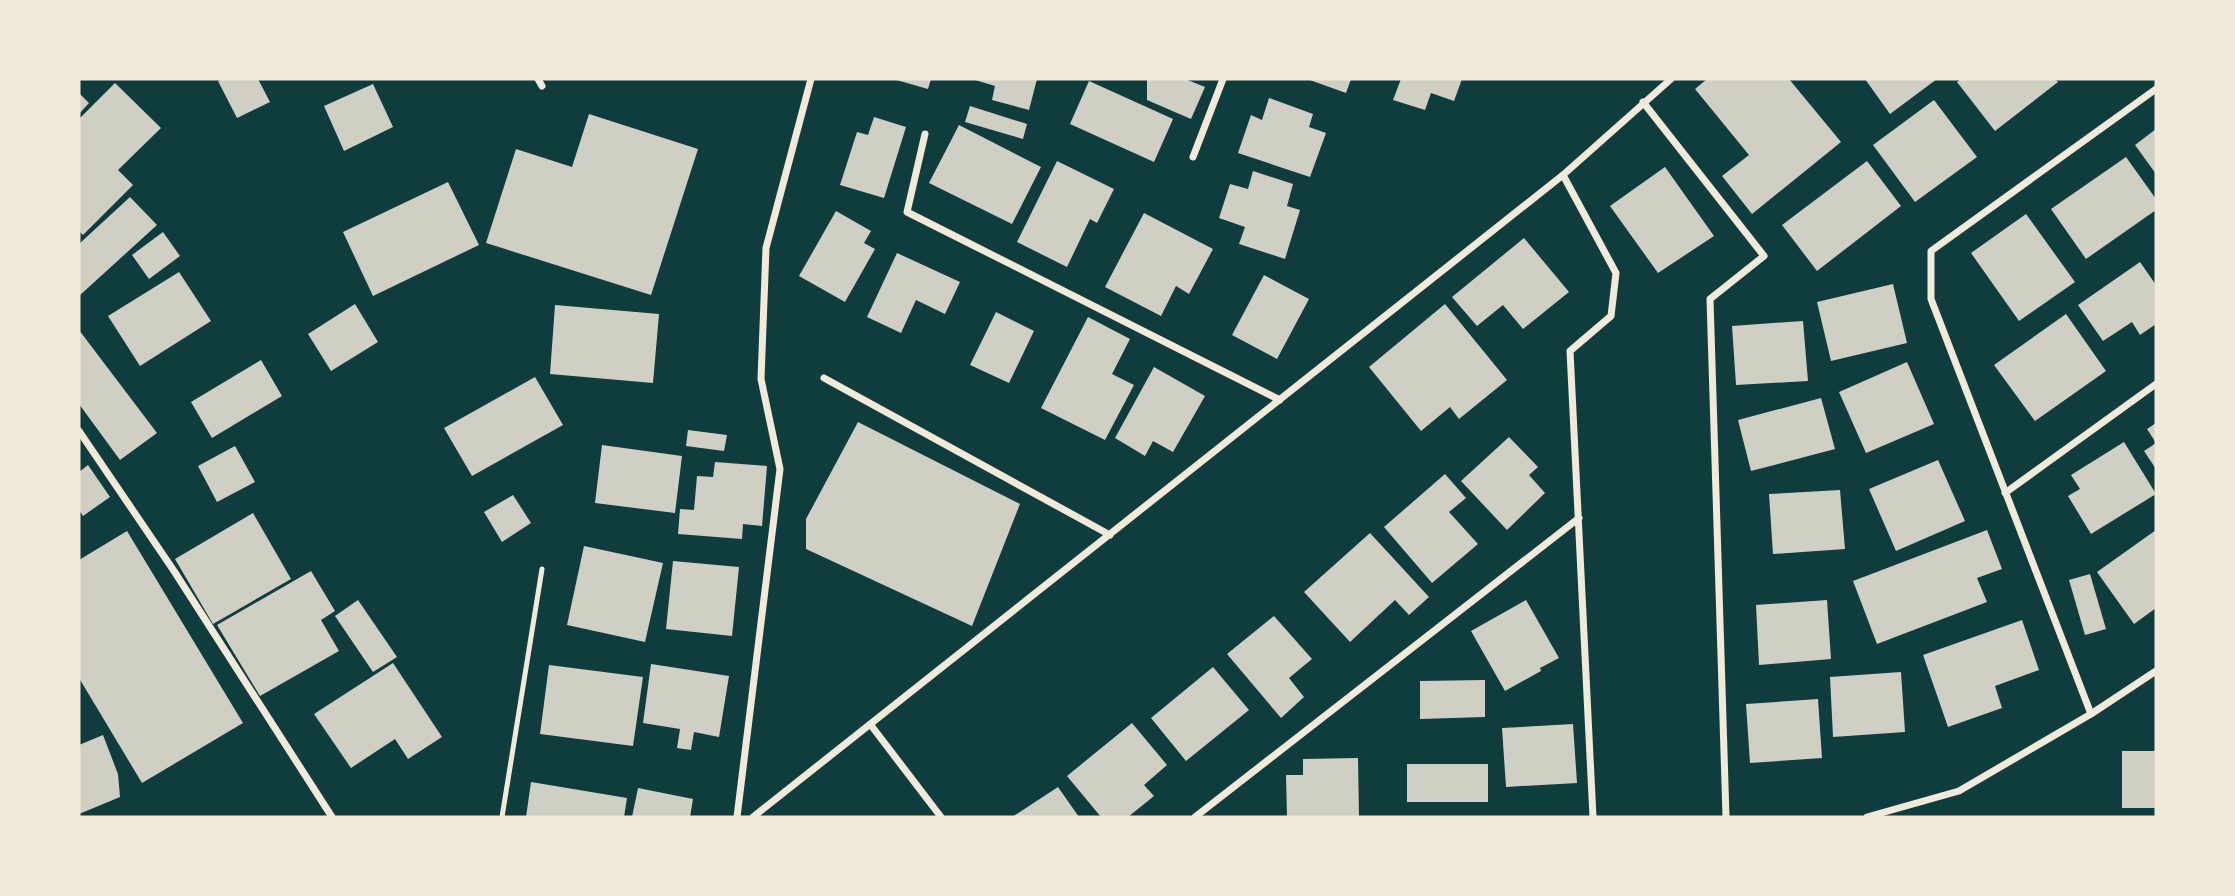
<svg xmlns="http://www.w3.org/2000/svg" width="2235" height="896" font-family="'Titillium Web',sans-serif">
	<rect width="100%" height="100%" fill="#0f3d3e"/>
	<path fill="#cfcfc3" d="M223 79H258L270 102 237 118 218 81Z
		M893 79H931L928 89Z
		M972 79H1037L1029 110 992 100 995 86Z
		M1147 79H1185L1205 87 1191 119 1147 100Z
		M1307 79H1351L1346 93Z
		M1401 79H1462L1454 101 1431 93 1425 110 1393 100Z
		M1707 79H1789L1841 142 1752 214 1722 176 1749 155 1695 89Z
		M1865 79H1937L1890 114Z
		M1961 79H2055L2058 82 1995 131 1957 82Z
		M1089 81 1173 119 1154 162 1070 124Z
		M115 83 161 128 118 170 133 185 83 235 79 231V119Z
		M373 84 393 127 344 151 324 106Z
		M79 93 89 103 79 114Z
		M1269 98 1313 114 1309 127 1326 133 1310 177 1238 153 1251 115 1262 120Z
		M1934 100 1977 157 1915 202 1873 145Z
		M970 106 1027 124 1023 139 965 122Z
		M589 114 698 149 651 295 486 243 516 149 572 167Z
		M874 117 906 127 884 198 840 185 857 132 868 135Z
		M959 125 1041 167 1012 224 929 183Z
		M2156 129V174L2135 145Z
		M2126 157 2156 199V210L2086 259 2051 209Z
		M1057 161 1114 189 1097 223 1090 219 1067 267 1017 242Z
		M1867 161 1901 206 1817 271 1782 225Z
		M1665 167 1714 236 1658 273 1610 206Z
		M1253 171 1293 184 1287 206 1300 210 1285 259 1239 244 1245 227 1219 218 1230 184 1248 189Z
		M448 182 479 245 373 296 343 232Z
		M130 197 157 225 79 296V244Z
		M836 211 871 231 864 243 875 249 845 302 799 276Z
		M1144 213 1213 249 1189 294 1176 286 1161 316 1105 287Z
		M2026 214 2075 282 2019 321 1971 253Z
		M163 232 180 256 149 279 132 255Z
		M1524 238 1569 292 1523 329 1503 305 1477 326 1452 297Z
		M897 253 960 282 945 314 916 300 901 333 867 317Z
		M2140 262 2156 285V324L2140 335 2132 322 2103 341 2078 305Z
		M179 272 211 321 140 366 108 316Z
		M1264 275 1309 299 1277 359 1232 335Z
		M1893 284 1907 343 1831 361 1817 302Z
		M355 304 378 342 331 371 308 334Z
		M1445 304 1507 380 1459 419 1450 407 1421 431 1369 367Z
		M555 305 659 314 653 383 550 374Z
		M996 312 1034 331 1009 383 970 365Z
		M2066 314 2106 371 2035 421 1994 365Z
		M1088 317 1130 339 1112 374 1134 385 1105 440 1041 408Z
		M1803 321 1808 381 1736 385 1732 326Z
		M79 330 157 433 120 460 79 404Z
		M261 360 282 396 212 438 191 402Z
		M1907 362 1934 424 1866 453 1839 392Z
		M1154 367 1205 396 1173 452 1153 441 1145 456 1115 438Z
		M535 377 563 425 472 476 444 428Z
		M1821 398 1835 449 1751 471 1738 420Z
		M858 422 1020 504 972 626 806 549V519Z
		M2156 423V469L2144 451 2156 443 2147 429Z
		M688 430 727 435 724 451 686 446Z
		M1509 437 1538 467 1529 475 1545 493 1507 530 1461 481Z
		M2124 442 2156 494 2091 534 2068 496 2080 489 2071 475Z
		M602 445 682 456 675 513 595 503Z
		M235 446 255 482 217 502 198 466Z
		M1938 460 1965 521 1896 551 1869 489Z
		M715 462 767 466 762 526 743 524 742 539 678 534 680 509 694 510 697 476 713 477Z
		M88 465 110 497 83 516 79 510V472Z
		M1445 474 1466 498 1449 512 1478 544 1432 583 1384 527Z
		M1840 490 1845 549 1773 554 1769 494Z
		M513 495 531 523 502 542 484 512Z
		M253 513 291 579 213 624 175 559Z
		M1987 530 2002 569 1977 578 1987 602 1877 644 1853 581Z
		M2156 530V608L2134 624 2097 572Z
		M127 531 243 723 142 783 79 678V560Z
		M1370 533 1429 597 1409 615 1395 600 1350 642 1304 592Z
		M584 546 663 563 645 642 567 625Z
		M673 561 739 567 732 636 666 629Z
		M311 571 335 611 321 620 339 651 260 696 217 625Z
		M2090 574 2106 629 2085 635 2069 580Z
		M358 600 397 657 373 672 335 616Z
		M1526 600 1559 658 1540 668 1541 671 1505 691 1471 631Z
		M1827 600 1831 659 1759 665 1756 605Z
		M1274 616 1312 659 1289 678 1304 697 1281 718 1227 654Z
		M2022 620 2039 670 1995 686 2002 708 1948 727 1923 655Z
		M393 663 442 737 408 759 395 739 351 768 314 714Z
		M651 664 729 676 719 737 694 732 691 750 677 748 680 729 643 723Z
		M549 665 643 677 633 746 540 734Z
		M1213 667 1249 710 1186 761 1151 718Z
		M1901 672 1905 732 1833 737 1830 677Z
		M1485 680V717L1420 719V681Z
		M1818 699 1822 758 1750 763 1746 704Z
		M1132 723 1167 765 1144 785 1154 796 1128 817H1101L1067 776Z
		M1573 724 1577 783 1506 787 1502 728Z
		M103 735 118 774 120 797 79 814V745Z
		M2122 751H2156V808H2122Z
		M1358 758 1359 816 1287 817 1286 775H1303V759Z
		M1407 764H1488V802H1407Z
		M531 782 627 798 624 817H526Z
		M1058 787 1079 817H1012Z
		M638 788 693 799 690 817H632Z"/>
	<g fill="none" stroke-linecap="round" stroke-linejoin="round">
		<path stroke="#f1e9da" stroke-width="5" d="M502 817 542 569"/>
		<path stroke="#f1e9da" stroke-width="7" d="M538 79 542 86
			M2156 89 1931 251V299L2091 714 2156 671
			M1643 102 1764 256 1710 299 1726 817
			M925 134 907 212 1280 400
			M1193 157 1223 79
			M1563 175 1616 273 1611 316 1570 351 1593 817
			M824 378 1110 535
			M79 431 174 571 332 817
			M2005 493 2156 384
			M870 724 941 817
			M737 817 780 469 761 379 766 248 811 79
			M753 817 1563 175 1671 79
			M1195 817 1579 518
			M1867 817 1959 791 2091 714"/>
	</g>
	<rect width="2235" height="896" fill="none" stroke="#f1e9da" stroke-width="161"/>
</svg>
